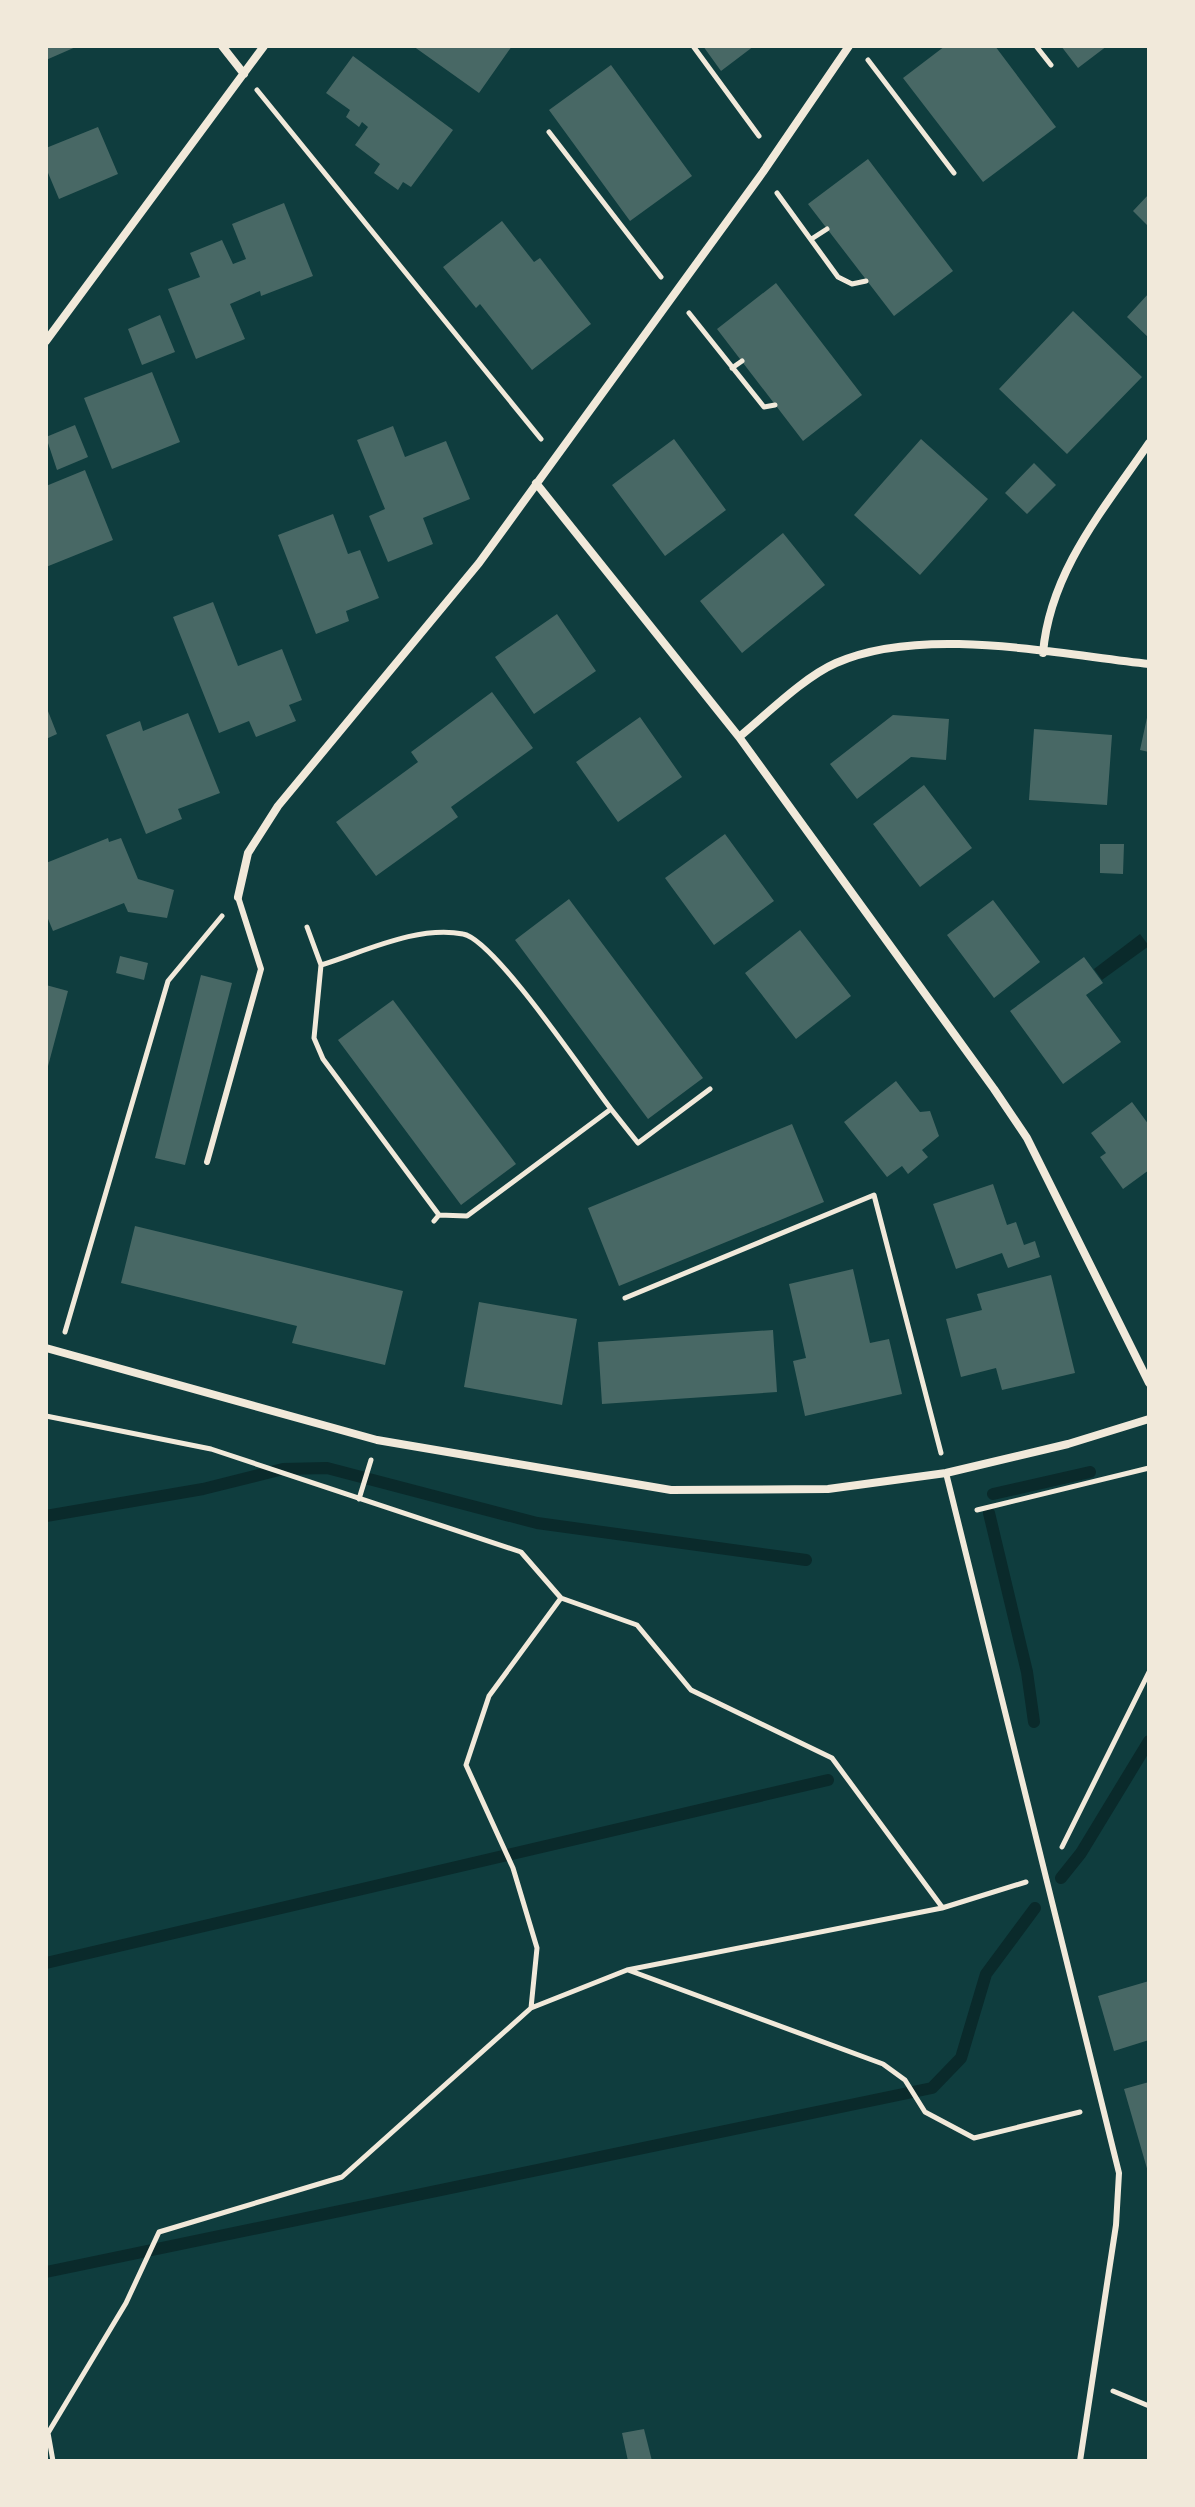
<svg xmlns="http://www.w3.org/2000/svg" width="1195" height="2507" font-family="Raleway,sans-serif">
	<rect width="100%" height="100%" fill="#0f3d3e"/>
	<path fill="#0a2a2b" d="M1140 934 1149 946 1102 980 1094 969Z"/>
	<g fill="none" stroke-linecap="round" stroke-linejoin="round">
		<path stroke="#0a2a2b" stroke-width="12" d="M993 1494 1090 1472
			M989 1513 1027 1672 1034 1722
			M46 1516 203 1489 283 1469 327 1468 537 1523 806 1560
			M1061 1878 1081 1853 1149 1741
			M46 1963 828 1780
			M46 2272 932 2088 961 2058 986 1974 1035 1908"/>
	</g>
	<path fill="#486865" d="M46 46H78L46 60Z
		M413 46H512L479 93Z
		M703 46H754L721 71Z
		M945 46H995L1056 127 983 182 903 78Z
		M1061 46H1107L1078 68Z
		M353 56 453 130 411 187 403 182 398 190 374 173 380 164 355 145 368 127 362 122 359 127 346 117 350 110 326 93Z
		M611 65 692 176 630 221 549 110Z
		M98 127 118 174 59 199 46 168V148Z
		M868 159 953 271 894 316 808 204Z
		M1149 194V227L1133 211Z
		M284 203 313 276 261 296 260 291 230 304 245 339 196 359 168 289 200 277 190 253 222 240 233 264 246 259 232 224Z
		M502 221 534 262 540 258 591 324 532 370 480 304 476 308 443 267Z
		M776 283 862 395 803 441 717 329Z
		M1149 293V338L1127 317Z
		M1073 311 1142 377 1067 454 999 389Z
		M160 315 175 352 142 365 128 329Z
		M152 372 180 442 112 469 84 398Z
		M75 425 88 457 57 470 46 437Z
		M393 426 405 457 446 441 470 499 423 518 433 544 388 562 369 516 385 509 357 440Z
		M674 439 726 510 665 556 612 485Z
		M921 439 988 499 920 575 854 515Z
		M1034 463 1056 485 1027 514 1005 493Z
		M85 470 113 540 46 567V486Z
		M333 514 348 554 360 550 379 598 346 611 349 621 316 634 278 535Z
		M783 533 825 585 742 653 700 601Z
		M213 602 238 666 282 649 302 700 289 705 296 721 256 737 249 721 219 733 173 617Z
		M557 614 596 671 534 714 495 657Z
		M492 692 533 748 451 807 458 817 376 876 336 822 418 762 411 752Z
		M46 706 57 734 46 739Z
		M188 713 220 793 178 809 182 819 146 834 106 735 140 721 143 731Z
		M1148 713H1149V752L1140 750Z
		M893 715 949 719 946 760 911 757 857 799 830 764Z
		M640 717 682 777 618 822 576 762Z
		M1034 729 1112 735 1107 805 1029 800Z
		M924 785 972 848 920 887 873 824Z
		M725 834 774 901 714 945 665 878Z
		M108 838 109 842 121 838 138 879 174 890 167 918 128 912 124 903 53 931 46 914V863Z
		M1100 844H1124L1123 874 1100 873Z
		M569 899 703 1078 648 1119 515 940Z
		M993 900 1040 962 994 998 947 935Z
		M800 930 851 996 796 1039 745 973Z
		M120 956 148 963 144 980 116 973Z
		M1084 957 1103 983 1086 995 1121 1042 1063 1084 1010 1011Z
		M201 975 232 983 185 1165 155 1158Z
		M46 985 68 991 47 1070H46Z
		M393 1000 516 1164 461 1205 338 1040Z
		M896 1081 920 1112 930 1111 939 1136 922 1150 928 1157 908 1174 902 1166 887 1177 844 1122Z
		M1132 1102 1149 1125V1170L1123 1189 1100 1157 1106 1153 1091 1133Z
		M792 1124 824 1202 619 1286 588 1208Z
		M993 1184 1007 1225 1016 1222 1024 1245 1035 1241 1040 1257 1008 1268 1002 1253 956 1269 933 1204Z
		M135 1226 403 1291 385 1365 292 1343 297 1326 121 1283Z
		M853 1269 870 1343 889 1339 902 1394 805 1416 793 1361 806 1358 789 1284Z
		M1051 1275 1075 1373 1002 1390 996 1368 961 1377 946 1319 982 1310 977 1294Z
		M479 1302 577 1319 562 1405 464 1387Z
		M773 1330 777 1392 602 1404 598 1342Z
		M1149 1981V2040L1114 2051 1098 1996Z
		M1149 2082V2172H1148L1124 2089Z
		M644 2429 652 2461H628L622 2433Z"/>
	<g fill="none" stroke-linecap="round" stroke-linejoin="round">
		<path stroke="#f1e9da" stroke-width="5" d="M693 46 759 136
			M1036 46 1051 65
			M868 60 954 173
			M257 90 541 439
			M549 132 661 277
			M777 193 838 277 852 284 866 281
			M813 238 827 229
			M689 313 764 407 775 405
			M732 368 742 361
			M307 927 321 965 314 1038 323 1059 439 1215 434 1221
			M321 965C364 952 417 925 463 934 494 939 587 1078 611 1109L467 1216 439 1215
			M611 1109 638 1143 710 1089
			M625 1298 874 1195 941 1453
			M65 1332 168 981 222 916
			M46 1416 211 1449 521 1552 561 1598 637 1625 691 1690 832 1758 942 1907
			M359 1499 371 1460
			M977 1510 1149 1468
			M1062 1847 1149 1672
			M628 1970 883 2064 905 2080 925 2112 974 2138 1080 2112
			M531 2008 537 1948 513 1868 466 1765 489 1696 561 1598
			M1113 2391 1149 2406
			M53 2461 48 2433 126 2303 159 2232 342 2177 531 2008 627 1970 942 1908 1026 1882"/>
		<path stroke="#f1e9da" stroke-width="6" d="M207 1162 261 969 238 897
			M946 1473 1119 2173 1116 2225 1080 2461"/>
		<path stroke="#f1e9da" stroke-width="8" d="M222 46 244 74
			M46 341 264 46
			M536 483 739 737 994 1089 1027 1138 1149 1383
			M1043 653C1050 571 1104 509 1149 443
			M739 737C767 714 804 677 836 663 923 625 1055 654 1149 664
			M238 897 248 853 278 806 479 563 763 172 849 46
			M46 1348 377 1440 671 1490 828 1489 946 1473 1068 1444 1149 1419"/>
	</g>
	<rect width="1195" height="2507" fill="none" stroke="#f1e9da" stroke-width="96"/>
</svg>
